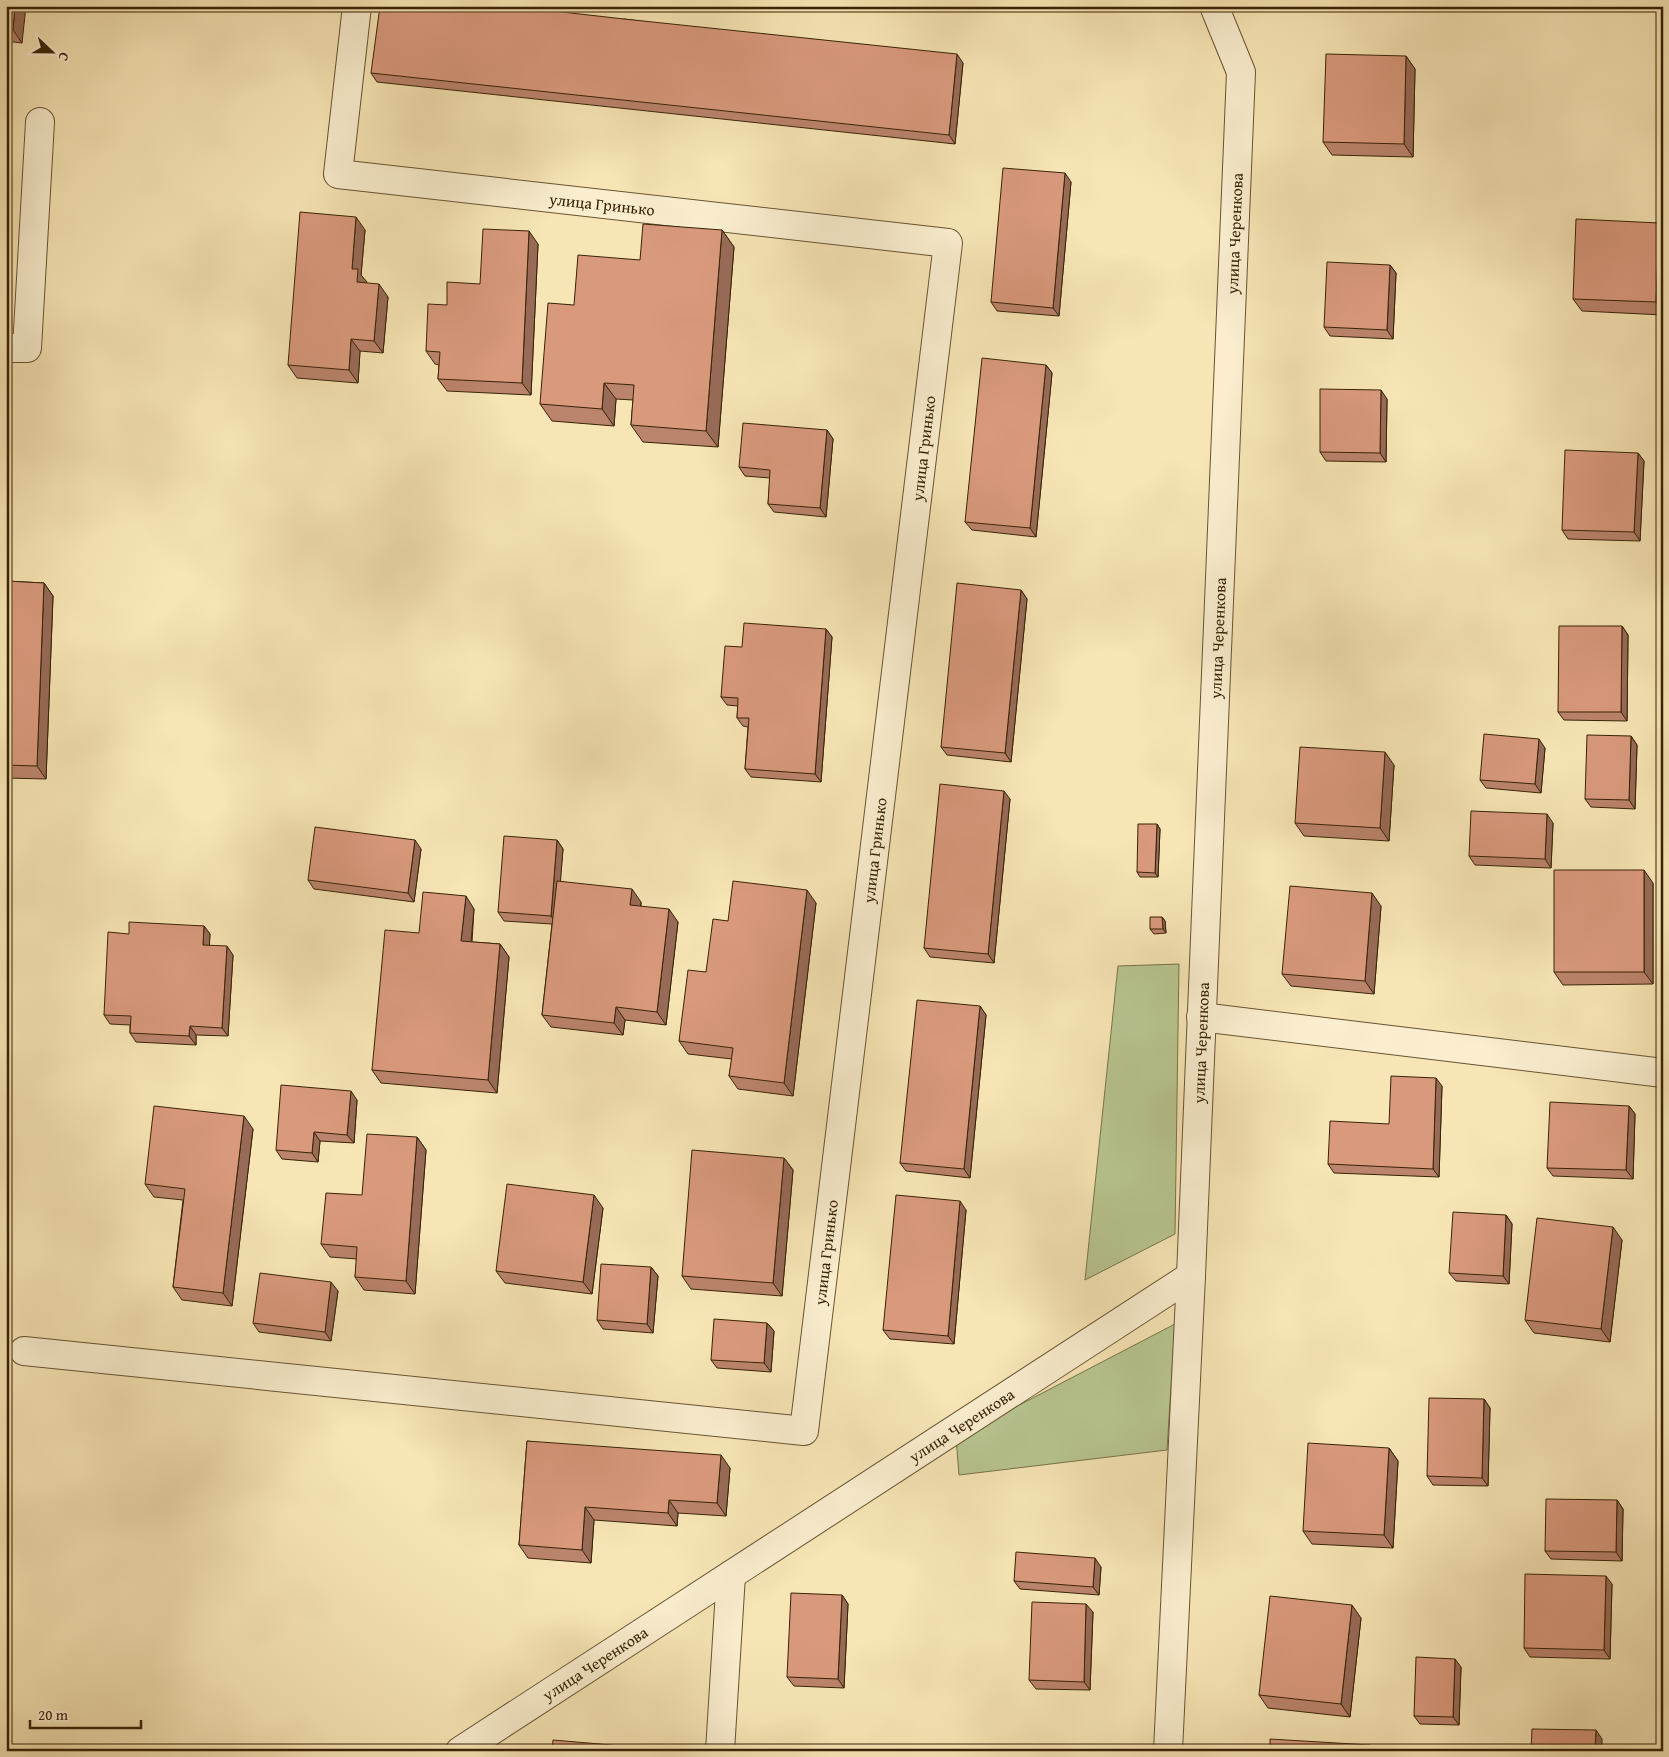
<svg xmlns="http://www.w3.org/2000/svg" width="1669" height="1757" font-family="'Gentium Book Plus',serif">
	<rect width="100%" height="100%" fill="#f7e5b5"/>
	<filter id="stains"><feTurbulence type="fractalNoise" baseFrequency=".004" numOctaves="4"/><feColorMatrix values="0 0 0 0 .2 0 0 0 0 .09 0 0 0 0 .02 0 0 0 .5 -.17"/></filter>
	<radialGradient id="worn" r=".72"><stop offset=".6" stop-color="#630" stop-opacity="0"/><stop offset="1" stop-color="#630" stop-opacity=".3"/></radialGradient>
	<path fill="#b8c691" stroke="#78744b" d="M1179 964 1175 1234 1085 1280 1118 966Z
		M1175 1324 1167 1450 959 1475 956 1438Z"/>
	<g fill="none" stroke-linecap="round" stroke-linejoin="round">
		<defs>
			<g id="minor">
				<path d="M6 348H27L40 122"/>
				<path d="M1201 1017 1663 1073"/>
				<path id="s1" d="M24 1351 804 1431 948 243 338 174 357 6"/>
				<path id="s2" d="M460 1751 1191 1276"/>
				<path d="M720 1751 731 1575"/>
				<path id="s3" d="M1168 1751 1191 1276 1241 72 1214 6"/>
			</g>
		</defs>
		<use href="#minor" stroke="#685431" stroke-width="30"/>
		<use href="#minor" stroke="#faeecf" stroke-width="28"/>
	</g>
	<path fill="#bb846c" stroke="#382305" d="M6 6 22 43 6 41Z
		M624 19 963 63 955 144 377 82 371 73Z
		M1406 56 1415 69 1413 157 1332 155 1323 142Z
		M1071 182 1059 316 997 311 991 302Z
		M1663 228V315L1582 311 1573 299Z
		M365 230 361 275 367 283 388 297 383 353 360 351 358 383 297 378 288 365Z
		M722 230 734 247 718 447 643 442 631 425 633 400 616 399 614 426 552 421 540 404 574 305Z
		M538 244 531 395 447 391 438 379 439 365 435 364 426 351 447 305 480 284Z
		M1390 265 1396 273 1393 339 1330 336 1324 327Z
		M1046 365 1052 373 1036 537 972 530 965 522Z
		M1387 399 1386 462 1326 461 1320 452Z
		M827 430 833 439 826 517 774 512 768 504 770 478 745 476 739 467Z
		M1638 453 1644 461 1640 541 1568 539 1562 530Z
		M6 581 44 583 53 596 46 779 6 778Z
		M1021 590 1027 599 1011 762 947 755 941 747Z
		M1622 626 1628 635 1627 721 1564 720 1558 712Z
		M826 629 832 637 821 782 751 777 745 769 748 727 743 726 737 718 738 706 727 705 721 697 742 647Z
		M1631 736 1637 745 1635 809 1591 807 1585 799Z
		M1545 748 1541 793 1486 788 1480 780Z
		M1394 765 1389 841 1304 836 1295 823Z
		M1010 799 994 963 930 957 924 948Z
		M1553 823 1551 868 1475 865 1469 856Z
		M1157 824 1160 829 1158 877H1140L1137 872Z
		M557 840 563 849 560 881 641 902V906L678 922 666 1025 625 1020 623 1035 551 1027 542 1015 552 924 504 921 498 912Z
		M421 849 414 902 314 889 308 880Z
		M1653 883V984L1563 985 1554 972Z
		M816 903 793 1096 738 1089 729 1076 732 1059 688 1054 679 1041 706 972 728 921Z
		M1381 906 1374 994 1291 986 1282 974Z
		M474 909 472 942 500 944 509 957 497 1093 381 1083 372 1070 419 933Z
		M1162 917 1165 921 1166 933 1154 934 1150 929Z
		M204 926 210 934 209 945 233 955 228 1036 196 1035V1045L136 1042 130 1033V1025L110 1024 104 1015 129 934Z
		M980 1006 986 1015 970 1178 906 1171 900 1163Z
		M1442 1086 1439 1177 1334 1173 1328 1164 1389 1124Z
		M357 1100 354 1143 320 1141 318 1162 282 1159 276 1150Z
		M1629 1106 1635 1114 1633 1179 1553 1176 1547 1168Z
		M253 1129 232 1306 182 1300 173 1287 183 1200 154 1197 145 1184Z
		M417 1137 426 1150 415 1294 364 1290 355 1277 357 1259 330 1257 321 1244 362 1195Z
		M784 1158 793 1170 782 1296 691 1289 682 1276Z
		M603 1208 592 1294 505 1283 496 1271Z
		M966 1210 954 1344 890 1339 883 1330Z
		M1506 1215 1512 1224 1509 1284 1456 1281 1449 1273Z
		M1622 1240 1610 1342 1534 1333 1525 1320Z
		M651 1267 658 1276 653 1333 603 1329 597 1320Z
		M338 1291 331 1341 259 1332 253 1323Z
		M767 1323 774 1331 771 1372 717 1368 711 1360Z
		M1484 1399 1490 1408 1488 1486 1433 1485 1427 1476Z
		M527 1441 730 1468 726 1516 678 1513 677 1526 594 1520 591 1563 528 1558 519 1545Z
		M1389 1448 1398 1461 1393 1548 1312 1544 1303 1531Z
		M1617 1500 1623 1509 1622 1561 1551 1559 1545 1551Z
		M1101 1567 1099 1595 1020 1589 1014 1581Z
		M1612 1584 1610 1659 1530 1657 1524 1648Z
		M842 1595 848 1604 844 1688 794 1686 787 1677Z
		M1093 1612 1090 1690 1036 1689 1029 1680Z
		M1361 1618 1350 1717 1268 1708 1259 1695Z
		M1461 1667 1459 1725 1420 1724 1414 1716Z"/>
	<path fill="#986b58" stroke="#382305" d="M15 6H26L22 43 13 30Z
		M957 54 963 63 955 144 949 135Z
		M1406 56 1415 69 1413 157 1404 144Z
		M1065 173 1071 182 1059 316 1053 308Z
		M356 217 365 230 361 275 367 282 366 295 357 282 352 269Z
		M1659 223 1663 228V312L1656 302Z
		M722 230 734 247 718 447 706 431Z
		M529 231 538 244 531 395 522 383Z
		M1390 265 1396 273 1393 339 1387 330Z
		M379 284 388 297 383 353 374 341Z
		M351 339 360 351 358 383 349 370Z
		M1046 365 1052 373 1036 537 1030 528Z
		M604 383 616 399 614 426 602 409Z
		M1381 390 1387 399 1386 462 1380 453Z
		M827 430 833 439 826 517 820 508Z
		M1638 453 1644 461 1640 541 1634 532Z
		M44 583 53 596 46 779 37 766Z
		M1021 590 1027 599 1011 762 1005 753Z
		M1622 626 1628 635 1627 721 1621 712Z
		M826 629 832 637 821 782 815 774Z
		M1631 736 1637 745 1635 809 1629 800Z
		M1539 739 1545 748 1541 793 1535 784Z
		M1385 752 1394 765 1389 841 1380 828Z
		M1004 791 1010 799 994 963 988 954Z
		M1547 814 1553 823 1551 868 1545 859Z
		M1157 824 1160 829 1158 877 1155 873Z
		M415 840 421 849 414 902 408 893Z
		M557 840 563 849 557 925 551 916Z
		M1644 870 1653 883V984L1644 972Z
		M632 889 641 902 639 917 630 905Z
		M807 890 816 903 793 1096 784 1083Z
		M1372 893 1381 906 1374 994 1365 981Z
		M466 896 474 909 470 953 461 941Z
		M669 909 678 922 666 1025 657 1012Z
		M1162 917 1165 921 1166 933 1163 929Z
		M204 926 210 934 209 954 203 945Z
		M500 944 509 957 497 1093 488 1080Z
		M227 946 233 955 228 1036 222 1028Z
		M980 1006 986 1015 970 1178 964 1169Z
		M616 1007 625 1020 623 1035 614 1023Z
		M190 1026 196 1035V1045L189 1036Z
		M1436 1078 1442 1086 1439 1177 1433 1169Z
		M351 1091 357 1100 354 1143 347 1135Z
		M1629 1106 1635 1114 1633 1179 1626 1170Z
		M244 1116 253 1129 232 1306 223 1293Z
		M314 1132 320 1141 318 1162 312 1153Z
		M417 1137 426 1150 415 1294 406 1281Z
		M784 1158 793 1170 782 1296 773 1283Z
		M594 1195 603 1208 592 1294 583 1282Z
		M960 1201 966 1210 954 1344 948 1336Z
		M1506 1215 1512 1224 1509 1284 1503 1276Z
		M1613 1227 1622 1240 1610 1342 1601 1329Z
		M651 1267 658 1276 653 1333 647 1324Z
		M331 1282 338 1291 331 1341 325 1332Z
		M767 1323 774 1331 771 1372 764 1363Z
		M1484 1399 1490 1408 1488 1486 1482 1478Z
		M1389 1448 1398 1461 1393 1548 1384 1535Z
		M721 1455 730 1468 726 1516 717 1503Z
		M669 1500 678 1513 677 1526 668 1513Z
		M1617 1500 1623 1509 1622 1561 1616 1552Z
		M585 1507 594 1520 591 1563 582 1550Z
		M1095 1558 1101 1567 1099 1595 1093 1587Z
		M1606 1576 1612 1584 1610 1659 1604 1650Z
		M842 1595 848 1604 844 1688 838 1679Z
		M1086 1604 1093 1612 1090 1690 1084 1682Z
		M1352 1605 1361 1618 1350 1717 1341 1704Z
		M1455 1659 1461 1667 1459 1725 1453 1717Z
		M1596 1730 1602 1739V1751H1595Z
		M1370 1745 1374 1751H1370Z"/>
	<path fill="#d9997d" stroke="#382305" d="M6 6H15L13 30 6 29Z
		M380 6H509L624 19 957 54 949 135 371 73Z
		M1326 54 1406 56 1404 144 1323 142Z
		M1003 168 1065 173 1053 308 991 302Z
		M300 212 356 217 352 269H358L357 282 379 284 374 341 351 339 349 370 288 365Z
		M1576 219 1659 223 1656 302 1573 299Z
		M643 224 722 230 706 431 631 425 634 385 604 383 602 409 540 404 548 303 574 305 578 255 640 260Z
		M483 229 529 231 522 383 438 379 440 352 426 351 428 304 447 305V282L480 284Z
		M1327 262 1390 265 1387 330 1324 327Z
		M982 358 1046 365 1030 528 965 522Z
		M1320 389 1381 390 1380 453 1320 452Z
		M743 423 827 430 820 508 768 504 770 470 739 467Z
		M1565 450 1638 453 1634 532 1562 530Z
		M6 581 44 583 37 766 6 765Z
		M957 583 1021 590 1005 753 941 747Z
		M744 623 826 629 815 774 745 769 749 718H737L738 698 721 697 725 646 742 647Z
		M1559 626H1622L1621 712H1558Z
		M1484 734 1539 739 1535 784 1480 780Z
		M1587 735 1631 736 1629 800 1585 799Z
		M1300 747 1385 752 1380 828 1295 823Z
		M940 784 1004 791 988 954 924 948Z
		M1471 811 1547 814 1545 859 1469 856Z
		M1138 824H1157L1155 873 1137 872Z
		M315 827 415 840 408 893 308 880Z
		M504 836 557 840 551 916 498 912Z
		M1554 870H1644V972H1554Z
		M557 881 632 889 630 905 669 909 657 1012 616 1007 614 1023 542 1015Z
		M733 881 807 890 784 1083 729 1076 733 1048 679 1041 688 970 706 972 713 919 728 921Z
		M1290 886 1372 893 1365 981 1282 974Z
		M423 892 466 896 461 941 500 944 488 1080 372 1070 385 930 419 933Z
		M1150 917H1162L1163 929H1150Z
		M129 922 204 926 203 945 227 946 222 1028 190 1026 189 1036 130 1033 131 1016 104 1015 108 932 129 934Z
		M917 1000 980 1006 964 1169 900 1163Z
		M1391 1076 1436 1078 1433 1169 1328 1164 1330 1121 1389 1124Z
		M281 1085 351 1091 347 1135 314 1132 312 1153 276 1150Z
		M1550 1102 1629 1106 1626 1170 1547 1168Z
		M154 1106 244 1116 223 1293 173 1287 185 1189 145 1184Z
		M367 1134 417 1137 406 1281 355 1277 357 1247 321 1244 326 1193 362 1195Z
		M692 1150 784 1158 773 1283 682 1276Z
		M507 1184 594 1195 583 1282 496 1271Z
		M896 1195 960 1201 948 1336 883 1330Z
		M1453 1212 1506 1215 1503 1276 1449 1273Z
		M1537 1218 1613 1227 1601 1329 1525 1320Z
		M601 1264 651 1267 647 1324 597 1320Z
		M260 1273 331 1282 325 1332 253 1323Z
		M714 1319 767 1323 764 1363 711 1360Z
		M1429 1398 1484 1399 1482 1478 1427 1476Z
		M527 1441 721 1455 717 1503 669 1500 668 1513 585 1507 582 1550 519 1545Z
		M1308 1443 1389 1448 1384 1535 1303 1531Z
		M1546 1499 1617 1500 1616 1552 1545 1551Z
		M1016 1552 1095 1558 1093 1587 1014 1581Z
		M1525 1574 1606 1576 1604 1650 1524 1648Z
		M791 1593 842 1595 838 1679 787 1677Z
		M1270 1596 1352 1605 1341 1704 1259 1695Z
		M1032 1602 1086 1604 1084 1682 1029 1680Z
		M1416 1657 1455 1659 1453 1717 1414 1716Z
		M1532 1729 1596 1730 1595 1751H1531Z
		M1270 1739 1370 1745V1751H1270Z
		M553 1740 658 1749 657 1751H552Z"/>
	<g text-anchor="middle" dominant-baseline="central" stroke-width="4" stroke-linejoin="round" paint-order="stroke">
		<g font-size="16" fill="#382305" stroke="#faeecf">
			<text transform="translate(602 204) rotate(6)">улица Гринько</text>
			<text stroke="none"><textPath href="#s3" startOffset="1519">улица Черенкова</textPath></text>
			<text stroke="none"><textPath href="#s1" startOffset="1774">улица Гринько</textPath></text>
			<text stroke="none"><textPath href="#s3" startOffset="1114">улица Черенкова</textPath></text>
			<text stroke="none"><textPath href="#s1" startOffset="1369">улица Гринько</textPath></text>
			<text stroke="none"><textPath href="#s3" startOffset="709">улица Черенкова</textPath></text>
			<text stroke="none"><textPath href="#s1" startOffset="964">улица Гринько</textPath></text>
			<text stroke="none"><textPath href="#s2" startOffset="598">улица Черенкова</textPath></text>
			<text stroke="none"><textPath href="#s2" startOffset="161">улица Черенкова</textPath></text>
		</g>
	</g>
	<rect width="1669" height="1757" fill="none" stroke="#f7e5b5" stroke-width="25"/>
	<rect x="8" y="8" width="1654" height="1742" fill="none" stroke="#382305" stroke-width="2.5"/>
	<rect x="12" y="12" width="1644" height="1732" fill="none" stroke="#382305"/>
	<g transform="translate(52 52) rotate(112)" stroke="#faeecf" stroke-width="4" paint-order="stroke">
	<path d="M0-4L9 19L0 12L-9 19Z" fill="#382305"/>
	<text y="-8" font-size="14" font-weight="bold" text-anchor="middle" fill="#382305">С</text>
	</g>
	<path d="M30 1720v8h111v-8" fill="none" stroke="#382305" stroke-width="2.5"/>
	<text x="38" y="1720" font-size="15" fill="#382305" stroke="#faeecf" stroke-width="4" paint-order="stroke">20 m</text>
	<rect width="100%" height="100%" filter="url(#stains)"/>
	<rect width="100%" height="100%" fill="url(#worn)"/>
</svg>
